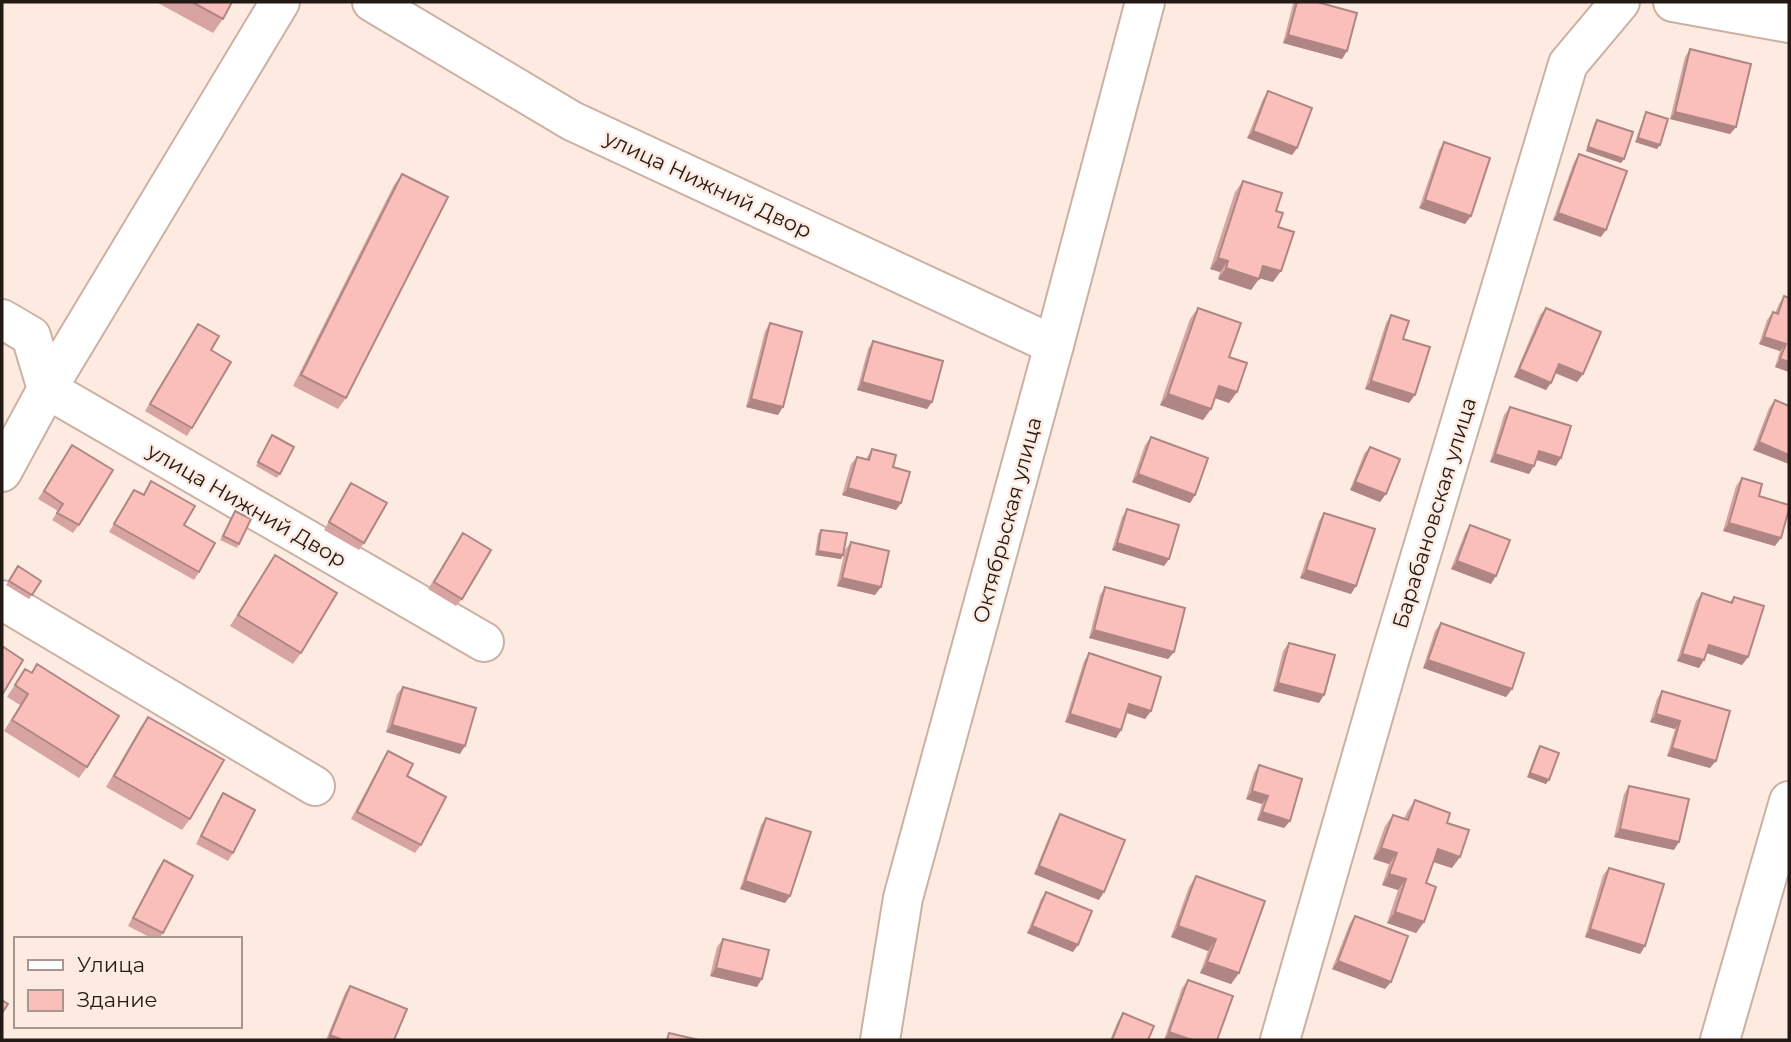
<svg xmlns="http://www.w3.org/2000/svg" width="1791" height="1042" font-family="Montserrat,sans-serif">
	<rect width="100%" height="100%" fill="#fdebe2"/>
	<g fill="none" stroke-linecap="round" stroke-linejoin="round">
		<defs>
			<path id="minor" d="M372 2 572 121 1054 345
				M1673 2 1789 23
				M2 319 31 336 47 389 484 642
				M2 472 47 389 280 2
				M2 600 315 786
				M1280 1040 1389 661 1568 64 1620 2
				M1720 1040 1789 801"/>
			<path id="major" d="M880 1040 903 898 1054 345 1145 2"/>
		</defs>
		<use href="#minor" stroke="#ccb0a2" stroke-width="42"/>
		<use href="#major" stroke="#ccb0a2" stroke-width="42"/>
		<use href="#minor" stroke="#fff" stroke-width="38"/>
		<use href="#major" stroke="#fff" stroke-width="38"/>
	</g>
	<path fill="#d7a4a1" d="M156 2H232L223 19 213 33Z
		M1295 2H1317L1347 51 1342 59 1283 43 1293 4Z
		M1690 49 1736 127 1730 134 1670 119 1685 57Z
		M1268 91 1297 148 1292 155 1247 138 1263 99Z
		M1646 112 1657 149 1635 142 1644 116Z
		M1597 120 1624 159 1621 163 1586 151 1594 124Z
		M1444 142 1465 224 1419 208 1439 150Z
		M1579 154 1601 237 1553 220 1574 162Z
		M402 174 346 398 338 409 293 386 394 185Z
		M1243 181 1276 211 1278 227 1273 282 1259 278 1251 290 1218 279 1220 272 1210 269 1235 192Z
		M1784 296 1789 298V372L1775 367 1780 351 1759 344 1767 320 1773 312 1775 313 1779 304Z
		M1198 308 1229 357 1237 392 1229 403 1215 398 1211 409 1203 420 1160 405 1190 319Z
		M1546 308 1583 374 1577 382 1555 373 1546 390 1514 377 1540 315Z
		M1391 315 1403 339 1409 403 1365 389 1386 323Z
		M770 323 778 415 746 407 765 331Z
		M198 324 211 350 192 428 187 436 145 411Z
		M873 341 932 402 927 409 857 390 868 349Z
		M1775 400 1789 406V464L1753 450 1769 408Z
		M1510 407 1556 466 1536 460 1529 474 1490 462 1504 415Z
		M272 435 280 474 277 478 256 466Z
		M1151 437 1195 495 1190 503 1132 482 1145 445Z
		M72 445 79 525 73 533 52 520 58 511 38 499Z
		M1370 447 1380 502 1350 490 1364 454Z
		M872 449 893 467 901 503 896 510 842 495 851 464 857 457 866 459Z
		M1742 478 1759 496 1775 546 1723 531 1736 486Z
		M151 481 184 525 199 572 194 580 109 532 134 490 143 495Z
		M351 483 364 543 359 550 324 530Z
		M1127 509 1169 559 1164 566 1112 550 1122 517Z
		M235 511 239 544 237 548 220 540Z
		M1324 513 1351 594 1300 578 1319 521Z
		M1470 525 1491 584 1451 569 1465 533Z
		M821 530 843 555 841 559 815 555 818 534Z
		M463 533 462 599 456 606 428 589Z
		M851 542 875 595 837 586 845 550Z
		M275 555 301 653 293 664 230 626Z
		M18 566 41 581 29 599 6 585Z
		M1105 587 1174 652 1168 659 1089 638 1100 595Z
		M1702 593 1730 602 1734 597 1748 657 1742 665 1706 653 1699 668 1677 661 1696 601Z
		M1441 623 1512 689 1506 697 1423 668 1435 631Z
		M1289 643 1319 703 1273 691 1283 651Z
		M1089 653 1151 711 1145 719 1127 713 1121 730 1116 738 1065 722 1084 661Z
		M37 664 87 767 79 778 4 731 20 705 7 697 25 669 31 673Z
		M403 687 460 754 386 732 397 694Z
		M1662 691 1710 768 1667 756 1675 729 1650 722 1657 699Z
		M148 717 190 819 182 830 106 787 140 728Z
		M1540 746 1546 784 1527 777 1537 750Z
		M388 751 407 776 421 845 415 853 351 819 383 759Z
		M1259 765 1290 821 1284 828 1257 820 1262 804 1246 799 1254 773Z
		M1629 786 1674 850 1614 837 1624 794Z
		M223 793 233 853 228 861 196 844 218 801Z
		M1415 800 1447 823 1452 868 1434 862 1426 883 1424 922 1416 933 1387 923 1398 890 1382 885 1389 864 1373 859 1385 826 1393 815 1404 819 1407 812Z
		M1060 814 1099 900 1034 874 1055 822Z
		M766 818 790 896 785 903 740 889 761 825Z
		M164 860 163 933 159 939H153L128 926 158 868Z
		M1609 868 1645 946 1640 954 1585 937 1603 875Z
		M1196 876 1239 973 1231 984 1200 973 1208 951 1171 937 1189 887Z
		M1046 892 1073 952 1027 933 1041 899Z
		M1355 916 1391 982 1385 989 1332 969 1350 923Z
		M723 939 757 987 710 976 717 947Z
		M1188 980 1233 996 1164 1040 1182 988Z
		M350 986 394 1040H326L345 993Z
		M1123 1013 1148 1040H1110L1118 1021Z"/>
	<path fill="#af8683" d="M1288 35 1347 51 1342 59 1283 43Z
		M1675 112 1736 127 1730 134 1670 119Z
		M1253 131 1297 148 1292 155 1247 138Z
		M1638 138 1660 145 1657 149 1635 142Z
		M1588 147 1624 159 1621 163 1586 151Z
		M1425 200 1471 216 1465 224 1419 208Z
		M1558 213 1606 230 1601 237 1553 220Z
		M1218 258 1228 261 1220 272 1210 269Z
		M1263 266 1281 271 1273 282 1255 277Z
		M1226 268 1259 279 1251 290 1218 279Z
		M1764 337 1786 344 1780 351 1759 344Z
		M1780 359 1789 362V372L1775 367Z
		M1559 364 1583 374 1577 382 1553 372Z
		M1519 369 1551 383 1546 390 1514 377Z
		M1371 381 1415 395 1409 403 1365 389Z
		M862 382 932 402 927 409 857 390Z
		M1219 386 1237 392 1229 403 1212 397Z
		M1168 394 1211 409 1203 420 1160 405Z
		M751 399 783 407 778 415 746 407Z
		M1759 442 1789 455V464L1753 450Z
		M1539 451 1561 458 1556 466 1534 459Z
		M1495 454 1534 466 1529 474 1490 462Z
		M1138 474 1195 495 1190 503 1132 482Z
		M1355 482 1386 494 1380 502 1350 490Z
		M848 488 901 503 896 510 842 495Z
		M1729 523 1781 538 1775 546 1723 531Z
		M1117 543 1169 559 1164 566 1112 550Z
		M818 551 843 555 841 559 815 555Z
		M1457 561 1496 576 1491 584 1451 569Z
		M1306 570 1356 586 1351 594 1300 578Z
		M842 578 881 587 875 595 837 586Z
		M1094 630 1174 652 1168 659 1089 638Z
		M1709 645 1748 657 1742 665 1704 652Z
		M1682 654 1704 660 1699 668 1677 661Z
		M1428 660 1512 689 1506 697 1423 668Z
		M1278 683 1324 695 1319 703 1273 691Z
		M1129 704 1151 711 1145 719 1124 712Z
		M1070 714 1121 730 1116 738 1065 722Z
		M1656 714 1680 721 1675 729 1650 722Z
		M392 725 465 746 460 754 386 732Z
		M1672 748 1716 761 1710 768 1667 756Z
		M1530 773 1549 780 1546 784 1527 777Z
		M1252 791 1268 796 1262 804 1246 799Z
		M1262 812 1290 821 1284 828 1257 820Z
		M1620 829 1679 842 1674 850 1614 837Z
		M1381 848 1397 853 1389 864 1373 859Z
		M1438 849 1460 857 1452 868 1430 861Z
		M1039 866 1104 892 1099 900 1034 874Z
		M1389 874 1406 879 1398 890 1382 885Z
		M745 881 790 896 785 903 740 889Z
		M1395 912 1424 922 1416 933 1387 923Z
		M1032 926 1078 945 1073 952 1027 933Z
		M1178 926 1216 939 1208 951 1171 937Z
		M1590 929 1645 946 1640 954 1585 937Z
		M1338 961 1391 982 1385 989 1332 969Z
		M1207 962 1239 973 1231 984 1200 973Z
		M716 968 762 979 757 987 710 976Z
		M1169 1032 1192 1040H1164Z
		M330 1035 343 1040H327Z"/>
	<path fill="#fabfbb" stroke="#af8683" stroke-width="2" d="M192 2H232L223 19Z
		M1297 2H1317L1357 13 1347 51 1288 35Z
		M1690 49 1751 64 1736 127 1675 112Z
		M1268 91 1312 108 1297 148 1253 131Z
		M1646 112 1668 119 1660 145 1638 138Z
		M1597 120 1633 132 1624 159 1588 147Z
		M1444 142 1490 158 1471 216 1425 200Z
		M1579 154 1627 171 1606 230 1558 213Z
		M402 174 448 197 346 398 301 375Z
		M1243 181 1282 193 1276 211 1283 213 1278 227 1294 232 1281 271 1263 266 1259 279 1226 268 1228 261 1218 258Z
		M1784 296 1789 298V362L1780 359 1786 344 1764 337 1773 312 1778 314Z
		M1198 308 1241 323 1229 357 1247 363 1237 392 1219 386 1211 409 1168 394Z
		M1546 308 1601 332 1583 374 1559 364 1551 383 1519 369Z
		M1391 315 1409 321 1403 339 1430 347 1415 395 1371 381Z
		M770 323 802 332 783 407 751 399Z
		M198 324 219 336 211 350 231 362 192 428 150 404Z
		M873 341 943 361 932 402 862 382Z
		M1775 400 1789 406V455L1759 442Z
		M1510 407 1571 426 1561 458 1539 451 1534 466 1495 454Z
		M272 435 294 447 280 474 258 462Z
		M1151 437 1208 458 1195 495 1138 474Z
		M72 445 113 470 79 525 57 513 63 504 44 491Z
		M1370 447 1400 459 1386 494 1355 482Z
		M872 449 896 455 893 467 910 472 901 503 848 488 857 457 869 460Z
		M1742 478 1762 484 1759 496 1789 505V509L1781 538 1729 523Z
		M151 481 195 506 184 525 215 543 199 572 114 524 134 490 144 495Z
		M351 483 387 503 364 543 329 522Z
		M1127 509 1179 525 1169 559 1117 543Z
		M235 511 251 519 239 544 223 536Z
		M1324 513 1375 529 1356 586 1306 570Z
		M1470 525 1510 540 1496 576 1457 561Z
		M821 530 847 533 843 555 818 551Z
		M463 533 491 550 462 599 434 582Z
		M851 542 889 551 881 587 842 578Z
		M275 555 337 593 301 653 238 615Z
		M18 566 41 581 32 595 9 581Z
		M1105 587 1185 608 1174 652 1094 630Z
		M1702 593 1732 603 1734 597 1764 606 1748 657 1709 645 1704 660 1682 654Z
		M1441 623 1524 653 1512 689 1428 660Z
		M1289 643 1335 655 1324 695 1278 683Z
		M2 646 23 660 2 695Z
		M1089 653 1161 677 1151 711 1129 704 1121 730 1070 714Z
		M37 664 119 716 87 767 12 720 28 694 15 685 25 669 32 673Z
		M403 687 476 708 465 746 392 725Z
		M1662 691 1730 711 1716 761 1672 748 1680 721 1656 714Z
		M148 717 224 760 190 819 114 776Z
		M1540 746 1559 753 1549 780 1530 773Z
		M388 751 413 764 407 776 446 797 421 845 357 812Z
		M1259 765 1302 779 1290 821 1262 812 1268 796 1252 791Z
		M1629 786 1689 799 1679 842 1620 829Z
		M223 793 255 810 233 853 201 836Z
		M1415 800 1450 813 1447 823 1469 830 1460 857 1438 849 1426 883 1436 887 1424 922 1395 912 1406 879 1389 874 1397 853 1381 848 1393 815 1408 820Z
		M1060 814 1125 840 1104 892 1039 866Z
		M766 818 811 832 790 896 745 881Z
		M164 860 193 876 163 933 133 918Z
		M1609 868 1664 884 1645 946 1590 929Z
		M1196 876 1265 901 1239 973 1207 962 1216 939 1178 926Z
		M1046 892 1092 911 1078 945 1032 926Z
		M1355 916 1408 936 1391 982 1338 961Z
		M723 939 769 950 762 979 716 968Z
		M1188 980 1233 996 1217 1040H1192L1169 1032Z
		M350 986 407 1009 394 1040H343L330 1035Z
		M2 1000 8 1004 2 1013Z
		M1123 1013 1154 1026 1148 1040H1112Z
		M669 1033 699 1040H667Z"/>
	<g text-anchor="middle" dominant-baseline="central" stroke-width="5" stroke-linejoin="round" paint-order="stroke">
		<g font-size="21" fill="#241a15" stroke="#fdebe2">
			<text transform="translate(708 184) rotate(25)">улица Нижний Двор</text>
			<text transform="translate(247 505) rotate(30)">улица Нижний Двор</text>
			<text transform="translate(1434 513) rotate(-73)">Барабановская улица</text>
			<text transform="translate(1007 520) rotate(-75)">Октябрьская улица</text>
		</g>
	</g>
	<rect width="1791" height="1042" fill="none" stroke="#241a15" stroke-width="7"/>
	<rect x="14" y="937" width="228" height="91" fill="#fdebe2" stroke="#a69790" stroke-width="2"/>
	<rect x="28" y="960" width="35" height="10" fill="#ffffff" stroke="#a69790" stroke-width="2"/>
	<text x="77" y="972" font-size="21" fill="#241a15">Улица</text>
	<rect x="28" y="990" width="35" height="21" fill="#fabfbb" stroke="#a69790" stroke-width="2"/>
	<text x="77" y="1007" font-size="21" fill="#241a15">Здание</text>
</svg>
